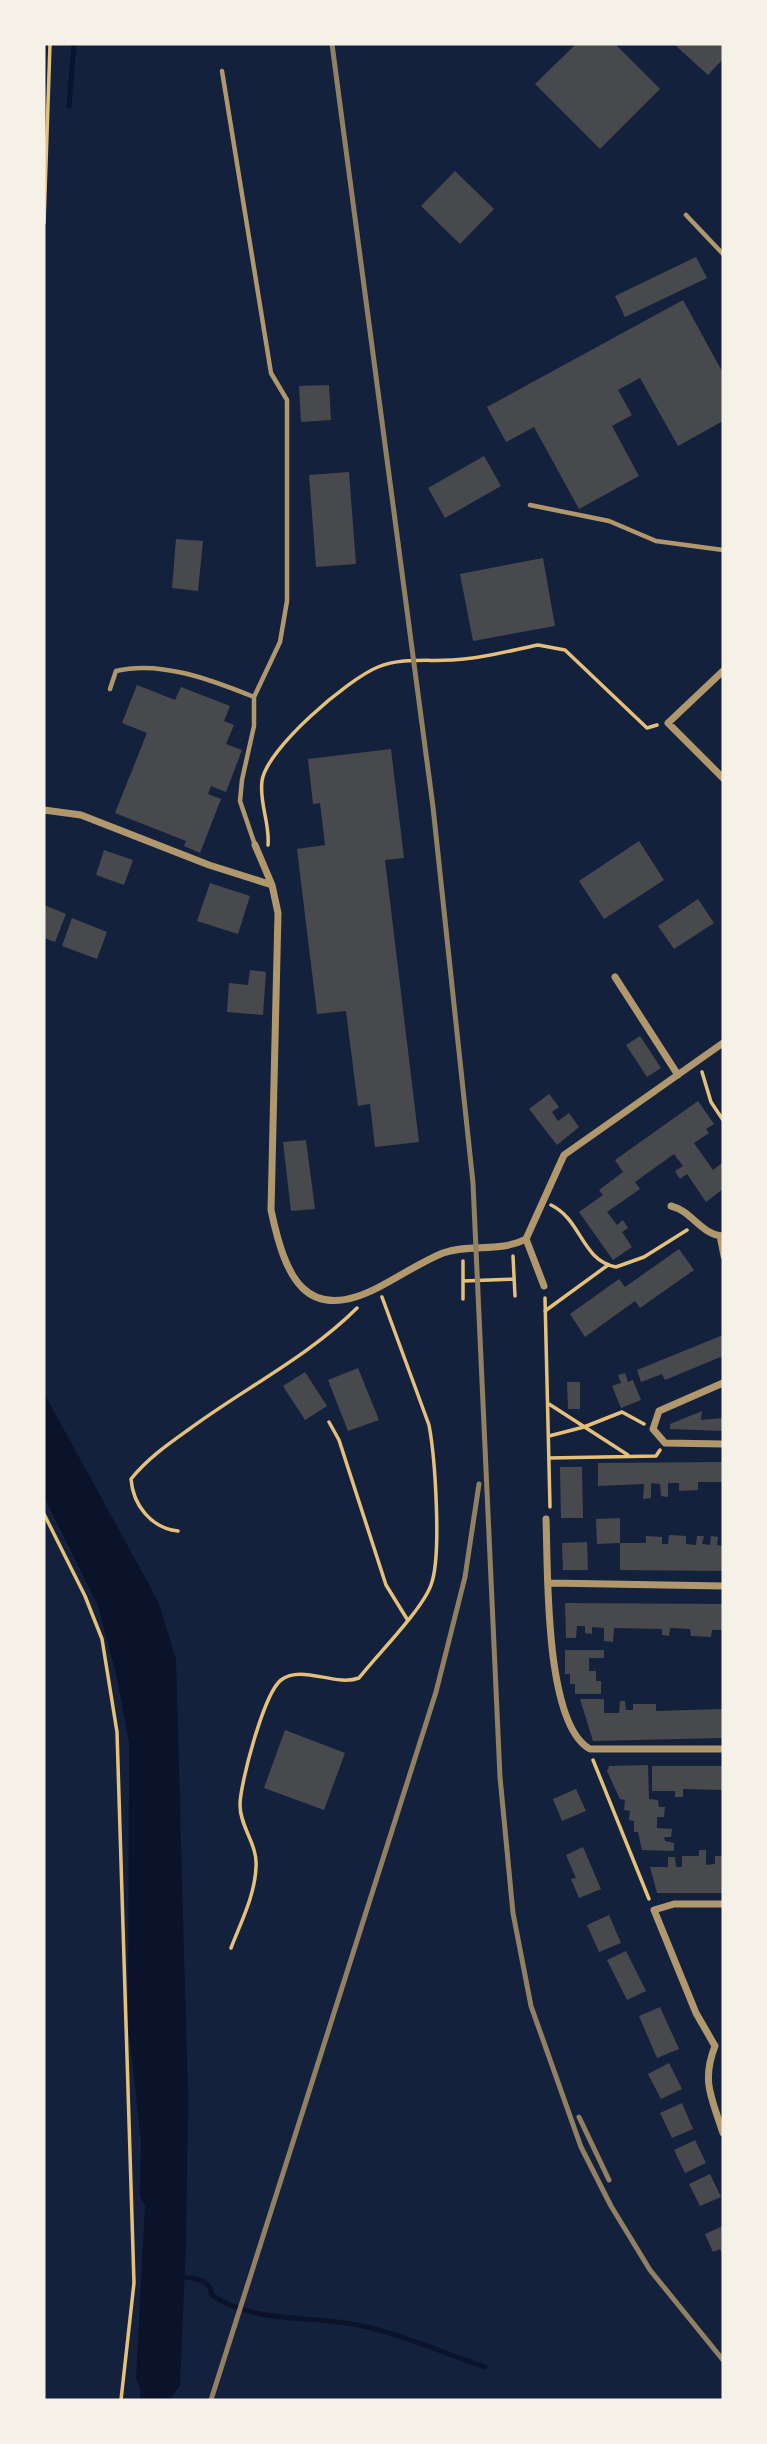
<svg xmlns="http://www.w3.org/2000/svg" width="767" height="2444" font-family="'DejaVu Sans',sans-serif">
	<rect width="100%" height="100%" fill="#14213d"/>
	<path fill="#0b132b" d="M44 1393 158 1601 176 1659 188 2097 186 2245 180 2386 169 2400H139L141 2391 136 2379 145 2205 140 2197 141 2141 128 2025 129 1742 116 1674 98 1606 44 1497Z"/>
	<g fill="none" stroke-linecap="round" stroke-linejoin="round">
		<path stroke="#0b132b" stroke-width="5" d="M69 106 74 44
			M177 2276C192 2278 210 2278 212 2295 254 2324 310 2315 358 2325 401 2334 443 2353 485 2367"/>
	</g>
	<path fill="#48494c" d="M576 44H615L660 89 600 149 535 84Z
		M674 44H723V59L708 75Z
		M455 171 494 209 460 244 421 206Z
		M696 257 707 278 625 317 615 296Z
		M683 300 723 373V421L678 446 640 378 618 390 632 415 612 426 639 476 579 509 534 427 506 442 487 407Z
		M329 385 331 420 301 422 299 386Z
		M484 456 501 486 445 518 428 488Z
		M349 472 356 564 316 567 309 475Z
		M176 539 203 541 198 591 172 588Z
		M543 558 555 626 473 641 460 574Z
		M137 685 175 700 181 687 230 706 224 721 234 725 226 744 242 750 226 792 211 786 208 794 221 799 200 853 184 846 186 841 115 813 147 733 122 723Z
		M391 749 404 858 385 860 419 1142 375 1147 370 1104 358 1106 346 1011 317 1014 297 849 325 845 320 803 313 804 308 759Z
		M639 841 664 880 604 919 579 881Z
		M104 850 133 860 124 885 96 875Z
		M210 883 250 896 238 934 197 921Z
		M698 899 714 923 674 949 658 926Z
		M44 905 66 914 55 942 44 938Z
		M72 918 107 932 97 959 62 946Z
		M250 970 266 972 263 1015 227 1012 229 983 248 985Z
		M640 1036 661 1068 647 1077 626 1045Z
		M549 1094 559 1107 552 1112 558 1121 569 1113 579 1127 557 1145 529 1109Z
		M698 1101 714 1124 706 1129 709 1133 694 1143 713 1170 723 1162V1189L706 1202 687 1174 680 1179 675 1171 683 1166 674 1154 635 1182 640 1189 607 1212 617 1225 623 1220 628 1228 622 1232 632 1247 613 1260 579 1212 603 1195 599 1190 623 1172 615 1160Z
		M306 1140 315 1209 291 1211 283 1142Z
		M679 1249 694 1270 640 1308 635 1301 585 1337 570 1314 619 1279 625 1287Z
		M723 1335V1356L665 1380 662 1374 641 1382 637 1370Z
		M358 1368 379 1420 348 1431 328 1380Z
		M305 1372 327 1406 305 1420 283 1386Z
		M625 1373 628 1382 633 1380 641 1400 621 1408 612 1386 621 1383 618 1375Z
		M567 1382H580V1409H568Z
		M702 1411 701 1420 723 1418V1431L670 1429V1424Z
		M723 1462V1482H698V1490L679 1491V1483H668V1497L661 1496 660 1484 651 1483V1498L643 1499 644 1484 598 1486V1463Z
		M560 1467H582L583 1518H561Z
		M620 1518V1543H646V1536L662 1537V1544H668L669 1535 686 1536V1544L696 1545 697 1536H704L702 1544 710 1545 711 1536 718 1537 717 1545 723 1546V1571L620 1570V1543L597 1544 596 1519Z
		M587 1542 588 1570H563L562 1543Z
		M565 1603 723 1604V1630H712L711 1637 691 1636 690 1629 670 1628 669 1636 662 1635V1629L614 1628 613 1642 604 1641V1628L592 1627V1634L585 1633V1626H577L576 1638H566Z
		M565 1650H604V1658H589V1671H596V1681H601V1694H575V1684H570V1674H565Z
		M580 1699H604V1713H619L620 1701H625L626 1710H633V1704H656V1711L723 1709V1738L593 1741Z
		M285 1730 345 1753 324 1810 264 1788Z
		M648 1765 649 1799 658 1800 659 1807H665L664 1817H657V1828L672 1829 671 1837H664L665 1841 674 1843V1851L642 1850 638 1832H634V1821L629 1820 630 1811 624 1810 625 1800 620 1799 607 1771 609 1766Z
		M652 1766H723V1790L683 1789V1797H675V1791H652Z
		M576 1789 586 1811 562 1821 553 1799Z
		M583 1847 601 1889 579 1898 571 1879 576 1878 566 1855Z
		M699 1850H706V1865L715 1864V1856H723V1893H657L650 1867H668V1857H675L676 1867H682V1856H699Z
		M609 1915 621 1943 599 1952 587 1925Z
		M626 1951 646 1991 627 2000 607 1960Z
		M660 2007 679 2049 657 2058 639 2016Z
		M669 2063 682 2089 661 2099 648 2074Z
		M682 2103 693 2129 672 2138 660 2113Z
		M695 2140 706 2163 685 2173 674 2150Z
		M710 2174 721 2197 700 2206 689 2184Z
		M723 2226V2257L720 2249 713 2252 705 2234Z"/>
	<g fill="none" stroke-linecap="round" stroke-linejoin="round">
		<path stroke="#e5c07b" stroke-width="3.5" d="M44 223 50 44
			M268 845C270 823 259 803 262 781 266 749 348 679 378 667 405 656 436 663 464 659 488 657 513 650 538 645L565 650 647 728 657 725
			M702 1072 711 1102 723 1120
			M551 1205C582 1220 581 1260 616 1267L644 1257 687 1230
			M513 1256 515 1296
			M463 1281 514 1279
			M545 1298 550 1507
			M463 1299V1261
			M545 1311 608 1265
			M549 1404 628 1455
			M329 1422 339 1440 386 1585 407 1619
			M549 1436 584 1427 622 1412 644 1424
			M549 1458 656 1456 660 1450
			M44 1514 85 1596 102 1639 117 1732 134 2283 121 2400
			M178 1531C151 1528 133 1505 131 1479 147 1459 167 1445 188 1430 243 1389 308 1357 357 1308
			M593 1760 649 1899
			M231 1948C241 1922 255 1895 256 1867 258 1845 240 1827 240 1805 240 1784 264 1693 281 1680 302 1664 335 1687 359 1678 377 1655 422 1610 431 1585 442 1556 435 1457 429 1425L382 1297"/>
		<path stroke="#b1986c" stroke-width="4.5" d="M222 71 271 373 287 400V601L280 642 254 697V726L242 780 240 801 255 845
			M686 215 723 254
			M530 505 609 521 656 541 723 550
			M110 689 116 671C160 660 212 680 254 697
			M719 1237 723 1257"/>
		<path stroke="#b1986c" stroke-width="7" d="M723 671 668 723 723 778
			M44 810 81 815 209 865 272 885
			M255 845 272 885 278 913 271 1210C285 1276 305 1327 381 1286 402 1275 421 1262 443 1253 470 1243 500 1253 526 1239
			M615 977 678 1075
			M671 1206C692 1211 701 1235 723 1236
			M526 1239 564 1155 723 1043
			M526 1239 544 1286
			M723 1383 659 1411 653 1429 665 1443 723 1444
			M546 1519C548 1568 544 1724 590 1749H723
			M549 1583 723 1586
			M723 1904H674L654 1910 696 2013 715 2046C701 2082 712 2098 723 2133"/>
		<path stroke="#918062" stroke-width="5" d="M332 44 433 807 473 1183 500 1777 513 1913 531 2006 581 2147 611 2206 650 2270 723 2360
			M579 2117 609 2180
			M211 2400 436 1692 465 1577 479 1484"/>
	</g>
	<rect width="767" height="2444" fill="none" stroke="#f6f1e7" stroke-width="91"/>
</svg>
